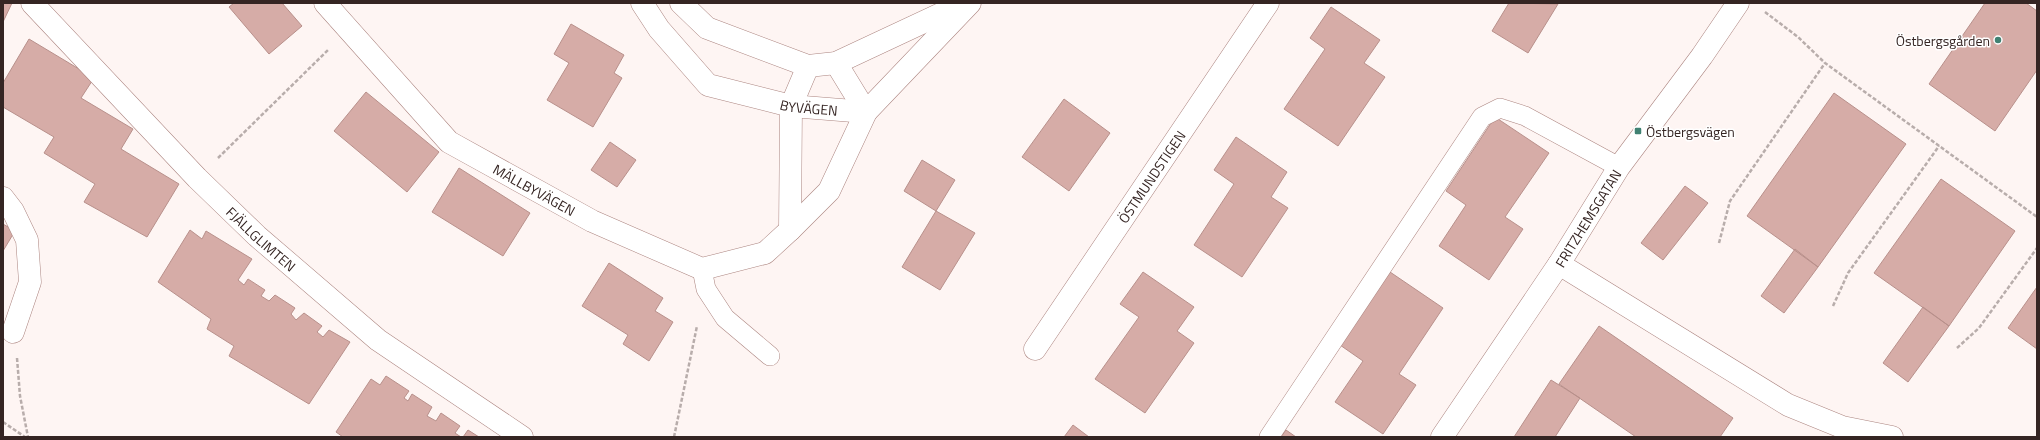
<svg xmlns="http://www.w3.org/2000/svg" width="2040" height="440" font-family="'Titillium Web',sans-serif">
	<rect width="100%" height="100%" fill="#fef5f3"/>
	<path fill="#d6aca7" stroke="#b8908b" d="M3 3H12L3 22Z
		M234 3H282L302 26 269 54 229 7Z
		M1509 3 1558 4 1528 53 1492 31Z
		M1985 3H2026L2037 11V70L1995 131 1929 84Z
		M1331 7 1380 40 1364 63 1385 77 1338 146 1284 109 1325 49 1310 38Z
		M571 24 624 55 614 73 622 78 593 127 547 100 569 63 554 54Z
		M29 39 94 78 81 98 133 129 121 149 179 184 147 237 84 202 95 184 44 153 54 137 3 107V83Z
		M366 92 439 152 407 192 334 131Z
		M1834 93 1906 144 1818 267 1747 216Z
		M1064 99 1110 133 1069 191 1022 157Z
		M1495 117 1549 153 1505 217 1523 229 1489 280 1439 246 1466 205 1446 191Z
		M1236 137 1287 172 1271 197 1288 208 1242 277 1194 245 1234 184 1214 170Z
		M610 142 636 160 617 187 591 170Z
		M922 160 955 180 936 211 904 191Z
		M459 168 530 213 503 256 432 212Z
		M1941 179 2015 231 1949 326 1874 273Z
		M1685 186 1708 203 1663 260 1641 243Z
		M936 211 975 233 940 290 902 267Z
		M3 224 15 231 3 251Z
		M190 230 202 239 206 231 252 259 238 280 244 285 248 279 265 290 261 296 269 301 275 295 295 308 291 314 296 320 304 313 322 326 317 332 323 337 329 330 350 342 309 404 229 356 234 346 207 329 211 319 158 282Z
		M1795 249 1818 267 1784 313 1761 296Z
		M609 263 663 298 655 311 673 322 649 361 623 344 628 335 582 306Z
		M1143 272 1194 307 1177 331 1194 343 1145 413 1095 379 1139 317 1120 304Z
		M1390 272 1443 308 1399 374 1416 385 1383 434 1335 402 1363 361 1340 345Z
		M2037 287V349L2008 328Z
		M1923 307 1949 326 1908 382 1883 363Z
		M1599 326 1733 418 1720 437H1636L1559 384Z
		M386 376 409 391 404 398 408 401 412 394 432 407 427 416 436 421 441 413 460 426 455 433 461 437H343L336 432 371 379 380 385Z
		M1551 380 1580 398 1555 437H1514Z
		M1073 425 1089 437H1064Z
		M468 430 479 437H463Z
		M1286 430 1296 437H1281Z"/>
	<g fill="none" stroke-linecap="round" stroke-linejoin="round">
		<defs>
			<path id="service" d="M702 269 706 289 725 318 770 356
				M1269 437 1482 117 1500 108 1525 116 1619 167"/>
			<g id="minor">
				<path id="s1" d="M32 3 197 178 257 236 378 340 522 437"/>
				<path id="s2" d="M325 3 449 142 592 221 702 269 765 253 790 230 829 191 866 112 836 63"/>
				<path d="M3 198 13 211 27 240 30 282 13 332"/>
				<path d="M790 230 791 106 808 66"/>
				<path d="M1559 264 1788 405 1842 427 1892 437"/>
				<path id="s3" d="M1035 349 1268 3"/>
				<path id="s4" d="M1442 437 1559 264 1619 167 1702 56 1738 3"/>
			</g>
			<g id="tertiary">
				<path id="s5" d="M642 3 659 29 708 85 791 106 866 112 970 3"/>
				<path d="M681 3 707 28 808 66 836 63 962 4"/>
			</g>
		</defs>
		<use href="#service" stroke="#ac8580" stroke-width="20"/>
		<use href="#minor" stroke="#ac8580" stroke-width="23"/>
		<use href="#tertiary" stroke="#ac8580" stroke-width="23"/>
		<path stroke="#b8adab" stroke-width="2.5" stroke-dasharray="4 2" stroke-linecap="butt" d="M1765 12 1798 37 1825 63 2037 217
			M218 158 328 50
			M1719 243 1730 201 1825 63
			M1833 306 1848 273 1939 146
			M1957 348 1979 328 2037 248
			M17 358 20 396 28 437
			M3 422 25 437
			M674 437 697 326"/>
		<use href="#service" stroke="#fff" stroke-width="19"/>
		<use href="#minor" stroke="#fff" stroke-width="22"/>
		<use href="#tertiary" stroke="#fff" stroke-width="22"/>
	</g>
	<g fill="#408172" stroke="#fff" stroke-width="1.5">
		<circle cx="1998" cy="40" r="4"/>
		<rect x="1634" y="127" width="8" height="8" rx="2"/>
	</g>
	<g text-anchor="middle" dominant-baseline="central" stroke-width="3" stroke-linejoin="round" paint-order="stroke">
		<g font-size="14" fill="#352523" stroke="#fff" text-anchor="end">
			<text x="1990" y="40">Östbergsgården</text>
			<text x="1646" y="131" text-anchor="start">Östbergsvägen</text>
		</g>
		<g font-size="14" fill="#352523" stroke="#fff">
			<text stroke="none"><textPath href="#s5" startOffset="209">BYVÄGEN</textPath></text>
			<text stroke="none"><textPath href="#s3" startOffset="208">ÖSTMUNDSTIGEN</textPath></text>
			<text stroke="none"><textPath href="#s2" startOffset="284">MÄLLBYVÄGEN</textPath></text>
			<text stroke="none"><textPath href="#s4" startOffset="263">FRITZHEMSGATAN</textPath></text>
			<text stroke="none"><textPath href="#s1" startOffset="329">FJÄLLGLIMTEN</textPath></text>
		</g>
	</g>
	<rect width="2040" height="440" fill="none" stroke="#352523" stroke-width="8"/>
</svg>
